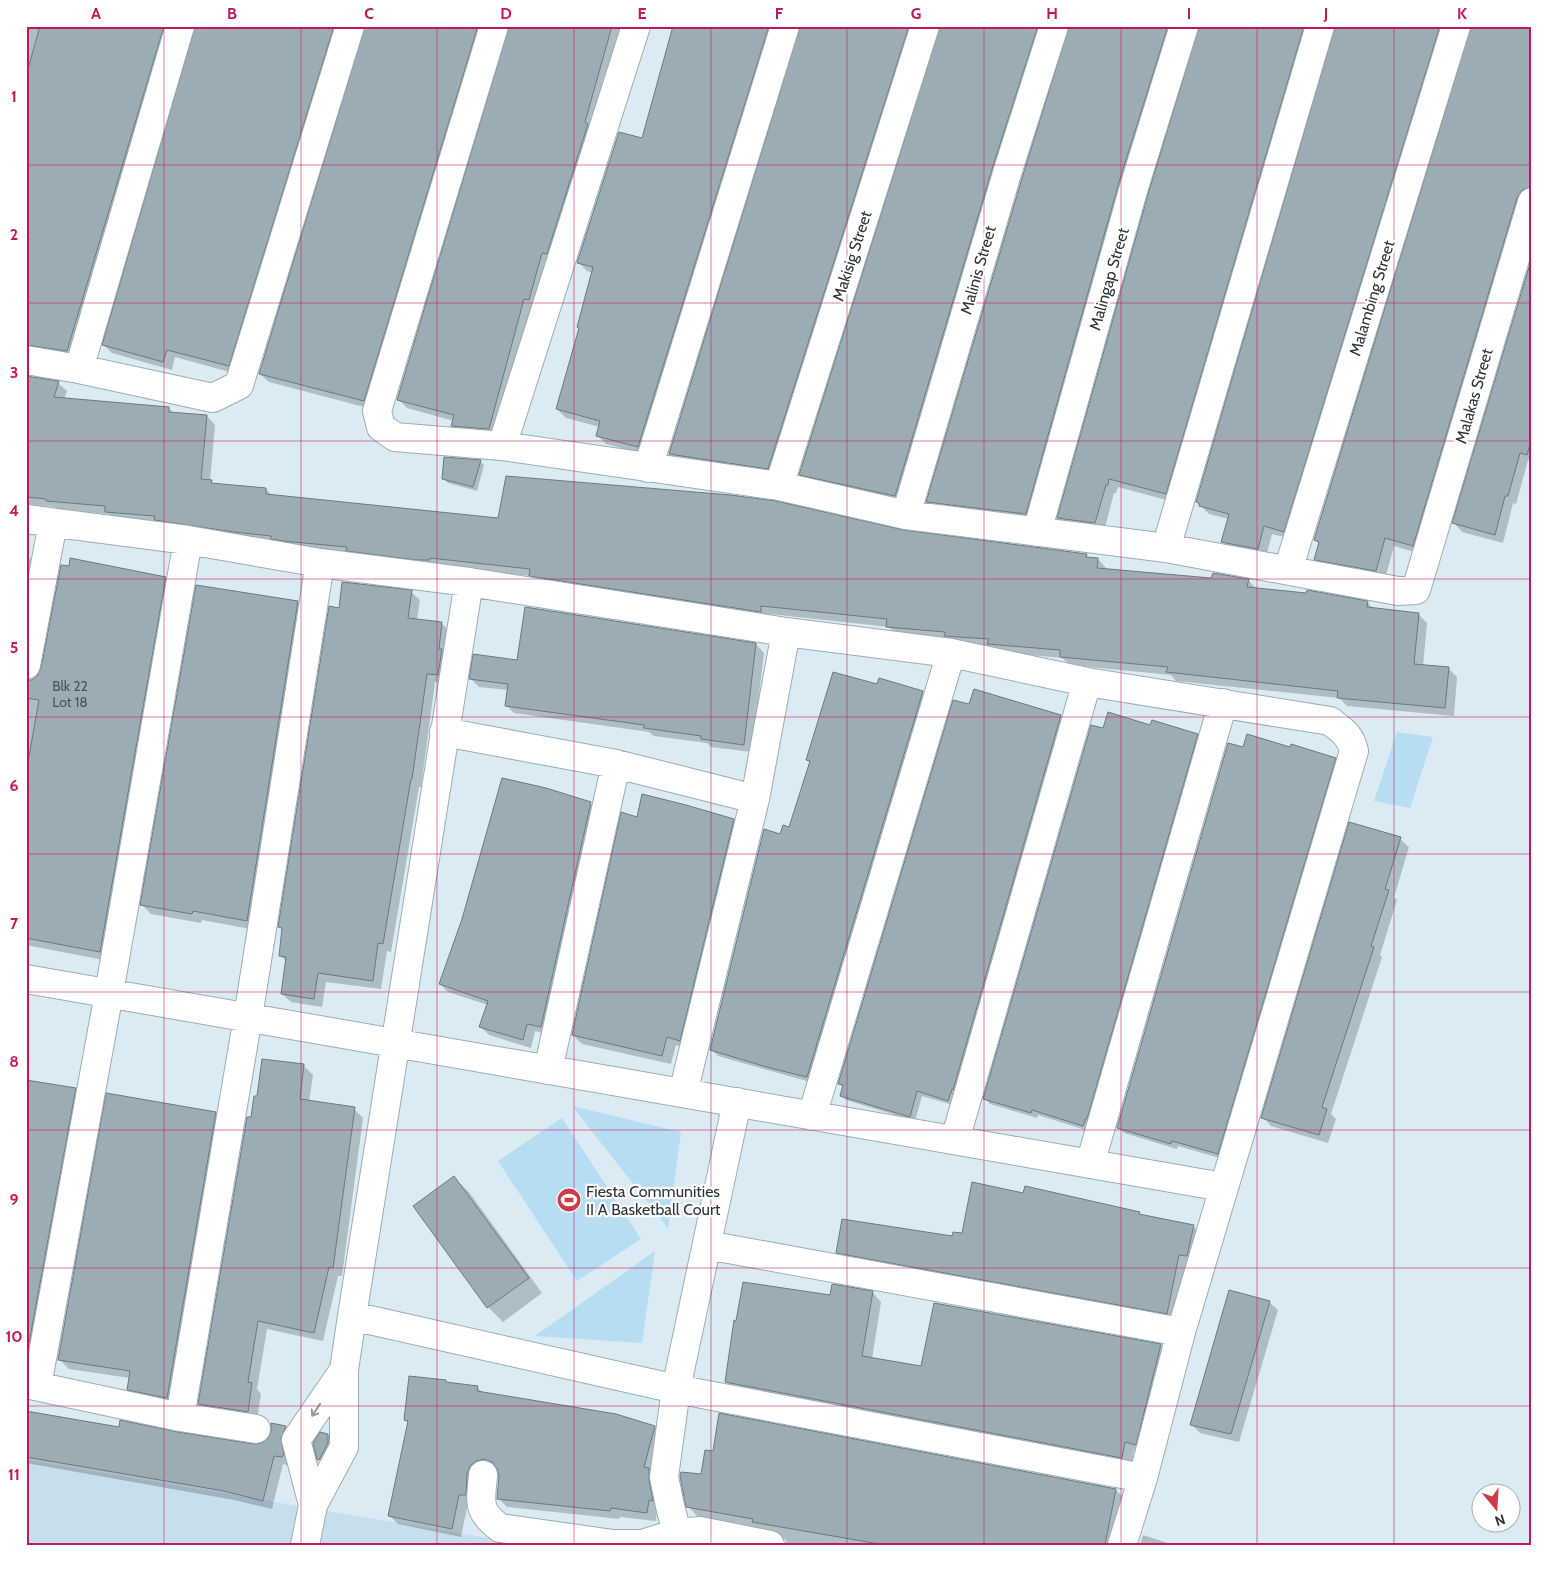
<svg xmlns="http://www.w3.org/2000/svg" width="1558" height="1571" font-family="Cabin,sans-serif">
	<rect width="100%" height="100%" fill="#daebf4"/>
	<path fill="#c7dfed" d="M26 1460 529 1545H26Z"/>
	<path fill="#b6ddf1" d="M1397 732 1433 737 1410 808 1374 801Z
		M572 1106 681 1132 668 1228Z
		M562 1118 641 1239 577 1281 498 1161Z
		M655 1251 642 1343 535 1336Z"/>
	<path fill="#0003" d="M26 26H176L76 359 26 356Z
		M196 26H346L237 374 175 357 172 370 112 353 104 345Z
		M366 26H490L372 409 269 382 260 374Z
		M510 26H623L498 437 461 434 452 426 454 421 407 408 398 399Z
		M674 26H781L647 455 606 444 597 435 600 427 566 418 557 409 580 329 593 273 587 271 578 262 643 140Z
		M801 26H921L777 477 679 462 670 454Z
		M941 26H1050L904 504 809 483 800 474Z
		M1070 26H1180L1034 522 936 510 928 501Z
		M1200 26H1316L1174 502 1118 487 1116 493H1114L1104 531 1067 527 1058 518Z
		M1336 26H1452L1292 539 1272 534 1266 557 1231 551 1223 542 1229 519 1209 514 1197 502Z
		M1532 26V198L1421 554 1394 546 1385 579 1324 568 1316 559 1320 544 1315 540Z
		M1532 262V461L1528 460 1516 504 1513 503 1503 543 1462 532 1454 523Z
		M26 377 58 383 67 391 64 399 169 408 173 413 207 416 215 425 210 481 214 484 266 489 273 496 499 519 904 532 1086 555 1089 558 1098 559 1106 568V570L1212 580 1214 574 1249 581 1258 590 1368 603 1374 609 1418 614 1427 623 1423 666 1449 669 1457 677 1454 716 1347 706 1339 698 1176 681 1171 675 1070 665 1062 658 997 652 992 647 954 644 897 635 889 627 770 614 769 620 539 584 531 576 438 566 114 520 108 514 56 509 54 507 26 504Z
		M480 461 484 465 477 491 448 483 443 478Z
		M26 558 30 559 39 568 26 637Z
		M165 578 174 588 109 961 26 945V681H32Z
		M411 592 420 600 417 620 442 624 451 632 447 683 435 682 421 787H419L391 952 387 951 381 989 326 982 322 1007 291 1002 282 994 287 962 280 955 283 930 279 927 340 610Z
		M298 602 307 612 256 930 202 920 201 923 151 914 142 905Z
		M526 608 756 644 764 653 752 752 711 747 707 743 654 736 649 732 514 713 506 705 508 690 479 687 471 679 518 661Z
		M878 686 923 692 929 699 814 1083 718 1056 711 1049 781 835 790 829 811 762 808 759Z
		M970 706 1060 717 1066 722 953 1105 922 1096 915 1121 846 1100 841 1095 844 1088 839 1084Z
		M1151 727 1197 735 1203 741 1089 1131 1038 1115 1037 1118 990 1104 985 1098 1104 730Z
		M1291 748 1335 759 1341 765 1223 1159 1178 1146 1177 1149 1124 1133 1118 1127 1244 749Z
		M546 789 591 804 599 812 549 1035 535 1031 531 1048 489 1035 481 1027 488 1005 448 992 440 984Z
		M638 819 733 821 742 829 688 1049 676 1045 671 1064 582 1044 573 1035Z
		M1400 839 1409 847 1394 897 1397 900 1380 955 1382 957 1331 1114 1336 1119 1328 1143 1271 1126 1263 1117Z
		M304 1066 313 1075 309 1102 354 1109 363 1118 342 1276H338L323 1341 267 1329 257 1389 261 1394 257 1420 209 1413 199 1404 252 1119Z
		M26 1088 75 1089 84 1098 36 1363 26 1361Z
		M215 1113 225 1123 177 1407 138 1399 128 1389 130 1378 69 1369 59 1359Z
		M454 1178 469 1192 542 1293 503 1322 488 1307 415 1206Z
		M1139 1213 1142 1216 1193 1226 1202 1235 1176 1322 846 1261 838 1252 963 1235Z
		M872 1292 881 1302 872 1359 922 1368 1160 1345 1169 1354 1144 1453 1134 1450 1131 1466 735 1391 726 1382Z
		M1269 1302 1278 1310 1239 1442 1200 1433 1191 1424Z
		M447 1384 477 1387 483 1393 655 1427 664 1436 656 1521 620 1517 619 1519 507 1507 498 1498 500 1476 499 1469 495 1468 485 1470 468 1503 461 1537 398 1524 389 1515 408 1423 405 1420Z
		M26 1412 120 1428 177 1434 254 1446 263 1445 269 1439 273 1431 272 1425 286 1428 295 1437 291 1466 283 1464 272 1509 234 1500 26 1463Z
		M328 1435 332 1439 323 1464 319 1459Z
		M702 1475 1116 1490 1125 1499 1117 1545H786V1540L754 1532 746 1525 697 1516 688 1506Z
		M1143 1535 1174 1545H1140Z"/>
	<path fill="#9cacb5" stroke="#6a7981" d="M40 26H164L67 351 26 345V76Z
		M195 26H334L229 366 167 350 163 362 102 345Z
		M365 26H478L364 401 259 374Z
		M509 26H612L585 122 588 124 547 254 542 253 529 300 524 299 489 429 451 426 454 415 397 400Z
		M673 26H769L638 447 596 436 600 421 556 409 579 328 577 327 593 267 577 263 619 132 642 138Z
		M800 26H909L768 469 669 454Z
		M940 26H1038L993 166 895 496 799 475Z
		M1069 26H1168L1119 182 1026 514 926 502 1023 175Z
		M1199 26H1304L1166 494 1109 479 1108 485H1106L1095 523 1057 518 1149 191Z
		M1335 26H1440L1284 532 1264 526 1258 549 1221 542 1229 514 1199 506V503L1196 502Z
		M1471 26H1532V187L1522 190 1517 198 1413 546 1385 538 1376 571 1314 560 1319 542 1314 540Z
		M1532 257V438L1527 455 1520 453 1508 496H1505L1495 535 1452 523Z
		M26 376 59 381 54 397 169 407V412L207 415 201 479 212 480 211 483 266 488V494L498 518 506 476 730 495 776 501 904 530 1087 554 1086 557 1098 558 1097 568 1211 578 1213 573 1249 579 1247 587 1306 593 1307 590 1368 601 1367 607 1419 613 1414 664 1449 667 1445 708 1337 698 1338 691 1166 672 1168 667 1060 657V650L987 644 989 639 944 636 945 632 886 627 887 619 761 606V612L529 576 530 569 430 558V560H416L346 551 347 547 283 541 271 539V536L234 532 154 520 155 516 105 512V506L46 501V499L26 497Z
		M444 457 481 460 473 487 442 479Z
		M70 558 166 577 100 952 26 938V773L39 700 26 698V680H32L37 676 41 668 61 565 69 566Z
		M342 582 412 590 408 618 442 622 439 649H442L438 675 427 674 412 779H411L383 944 378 943 373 981 318 973 314 999 281 994 286 957 279 956 282 928 278 927 329 606 339 608Z
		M196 585 298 601 247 921 193 911 192 914 140 905Z
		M525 607 756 643 744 745 701 739V736L644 728V725L505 706 508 684 469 679 473 654 517 660Z
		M833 672 877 684 879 678 923 691 807 1077 770 1068 710 1050 764 829 780 834 783 825 789 827 810 761 806 760Z
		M974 689 1061 715 953 1090 952 1089 948 1101 917 1091 910 1117 840 1096 843 1085 838 1084 953 700 969 704Z
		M1108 712 1150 725 1152 720 1198 734 1087 1119 1086 1118 1083 1126 1032 1110 1031 1113 983 1099 1091 725 1103 728Z
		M1247 734 1290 747 1291 744 1336 758 1218 1154 1172 1141 1171 1144 1117 1128 1228 743 1243 747Z
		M502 778 546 788 591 802 541 1027 527 1024 523 1040 479 1027 488 1001 439 984 462 919Z
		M642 794 686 805 734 819 680 1041 667 1037 662 1056 572 1035 621 812 637 817Z
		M1349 822 1401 837 1385 889 1389 890 1371 946 1374 947 1322 1107 1327 1109 1319 1135 1261 1118Z
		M262 1059 304 1064 300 1099 355 1107 333 1268 329 1267 314 1333 258 1321 248 1382 252 1383 248 1412 198 1404 247 1117H251L254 1096H257Z
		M26 1080 76 1088 27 1354H26Z
		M106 1093 216 1112 167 1398 127 1390 130 1371 58 1360Z
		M454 1176 529 1278 487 1308 413 1206Z
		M972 1182 1023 1193 1025 1186 1140 1212 1139 1214 1194 1225 1187 1256 1179 1255 1167 1314 836 1253 842 1219 952 1236 953 1232 962 1233Z
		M743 1282 830 1295 832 1284 873 1291 862 1356 921 1366 934 1303 1161 1344 1136 1445 1125 1442 1122 1458 725 1382 734 1320 736 1321Z
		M1229 1290 1270 1301 1231 1434 1190 1425Z
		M409 1376 446 1380V1382L478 1386 477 1391 616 1414 655 1426 644 1467 649 1468V1480L653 1501 649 1500 647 1513 611 1508 610 1511 497 1499 499 1476 497 1469 492 1462 484 1459 476 1461 470 1466 467 1474 466 1495H459L452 1529 388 1516 408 1421 404 1420Z
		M26 1411 119 1427 120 1420 178 1432 254 1444 262 1443 268 1438 271 1431V1423L286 1426 281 1438 284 1454 282 1457 274 1456 263 1501 224 1491 26 1457Z
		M719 1413 1116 1489 1105 1545H885L752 1522 753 1519 686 1507 680 1476 681 1472 701 1474 705 1450 713 1451Z
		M320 1432 328 1434V1443L319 1460H317L313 1443Z"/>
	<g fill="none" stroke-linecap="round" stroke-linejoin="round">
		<defs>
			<path id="minor" d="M494 26 377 411 381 427 395 437 502 446 779 486 906 515 1166 548 1398 591 1416 590 1532 202
				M26 360 79 369 213 398 239 385 350 26
				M79 369 180 26
				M502 446 636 26
				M648 468 785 26
				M779 486 925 26
				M906 515 1008 170 1054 26
				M26 519 188 540 320 563 469 582
				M1037 532 1134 187 1184 26
				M1166 548 1320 26
				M1288 570 1456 26
				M26 665 53 523
				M444 732 616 764 755 799
				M26 979 1223 1187
				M548 1070 616 764
				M683 1093 755 799 786 632
				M812 1116 951 653
				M955 1140 1087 682
				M1090 1164 1223 703
				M707 1245 1181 1332
				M352 1316 676 1389 1143 1478
				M26 1384 180 1417 256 1429
				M37 1386 109 993 188 540
				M180 1417 248 1017 320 563
				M483 1475C481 1502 476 1510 500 1528L613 1544H642L677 1533 700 1531 770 1545
				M313 1505 296 1440 344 1370
				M305 1545 313 1505 344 1447V1370L352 1316 469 582 786 632 951 653 1087 682 1330 721C1342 730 1351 736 1354 751L1181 1332 1143 1478 1122 1545
				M676 1545 677 1533 670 1506 664 1477 676 1389 737 1102"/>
		</defs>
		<use href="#minor" stroke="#9cacb5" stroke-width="30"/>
		<use href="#minor" stroke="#fff" stroke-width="28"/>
	</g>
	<defs><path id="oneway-shaft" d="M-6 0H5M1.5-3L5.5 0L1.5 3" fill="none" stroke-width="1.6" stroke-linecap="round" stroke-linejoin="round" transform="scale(1.25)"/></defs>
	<use stroke="#969a9c" href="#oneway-shaft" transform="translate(316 1410) rotate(124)"/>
	<path fill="none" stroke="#c2185b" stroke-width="1" stroke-opacity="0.55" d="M164 26V1545M301 26V1545M437 26V1545M574 26V1545M711 26V1545M847 26V1545M984 26V1545M1121 26V1545M1257 26V1545M1394 26V1545M26 165H1532M26 303H1532M26 441H1532M26 579H1532M26 717H1532M26 854H1532M26 992H1532M26 1130H1532M26 1268H1532M26 1406H1532"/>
	<defs>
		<symbol id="stadium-disc" viewBox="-11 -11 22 22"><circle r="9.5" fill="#cc3c46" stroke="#fff"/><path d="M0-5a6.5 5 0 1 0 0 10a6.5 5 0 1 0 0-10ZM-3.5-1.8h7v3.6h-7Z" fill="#fff"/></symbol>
	</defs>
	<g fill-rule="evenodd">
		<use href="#stadium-disc" x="555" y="1186" width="28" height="28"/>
	</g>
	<g text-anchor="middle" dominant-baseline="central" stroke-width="4.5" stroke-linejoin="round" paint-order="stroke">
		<g font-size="14" fill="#4a5358">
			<text x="70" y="686">Blk 22<tspan x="70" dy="16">Lot 18</tspan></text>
		</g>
		<g font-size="16" fill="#2e3539" stroke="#fff">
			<text transform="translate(852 256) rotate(-72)">Makisig Street</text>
			<text transform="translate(978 270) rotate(-74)">Malinis Street</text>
			<text transform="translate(1109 279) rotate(-74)">Malingap Street</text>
			<text transform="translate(1372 298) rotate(-73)">Malambing Street</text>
			<text transform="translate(1474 396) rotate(-74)">Malakas Street</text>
		</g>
		<g font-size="16" fill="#2e3539" stroke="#fff" text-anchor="start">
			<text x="586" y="1191">Fiesta Communities<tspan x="586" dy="18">II A Basketball Court</tspan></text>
		</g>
	</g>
	<rect width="1558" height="1571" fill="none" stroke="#ffffff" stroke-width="55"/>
	<g transform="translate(1496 1508) rotate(162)"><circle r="24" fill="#ffffff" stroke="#abaeb0"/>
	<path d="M0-4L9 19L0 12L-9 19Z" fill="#cc3c46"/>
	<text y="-8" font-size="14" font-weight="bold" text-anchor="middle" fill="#2e3539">N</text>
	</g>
	<rect x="28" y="28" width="1502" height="1516" fill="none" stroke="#c2185b" stroke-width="2"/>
	<g font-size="16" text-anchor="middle" font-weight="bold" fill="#c2185b">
		<text x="96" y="19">A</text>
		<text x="232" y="19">B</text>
		<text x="369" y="19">C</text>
		<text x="506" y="19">D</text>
		<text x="642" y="19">E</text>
		<text x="779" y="19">F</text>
		<text x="916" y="19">G</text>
		<text x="1052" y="19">H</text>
		<text x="1189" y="19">I</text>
		<text x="1326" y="19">J</text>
		<text x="1462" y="19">K</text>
		<text x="14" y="102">1</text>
		<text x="14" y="240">2</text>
		<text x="14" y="378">3</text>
		<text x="14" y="516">4</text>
		<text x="14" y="653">5</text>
		<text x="14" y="791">6</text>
		<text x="14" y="929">7</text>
		<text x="14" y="1067">8</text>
		<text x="14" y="1205">9</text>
		<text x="14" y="1342">10</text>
		<text x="14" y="1480">11</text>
	</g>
</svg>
